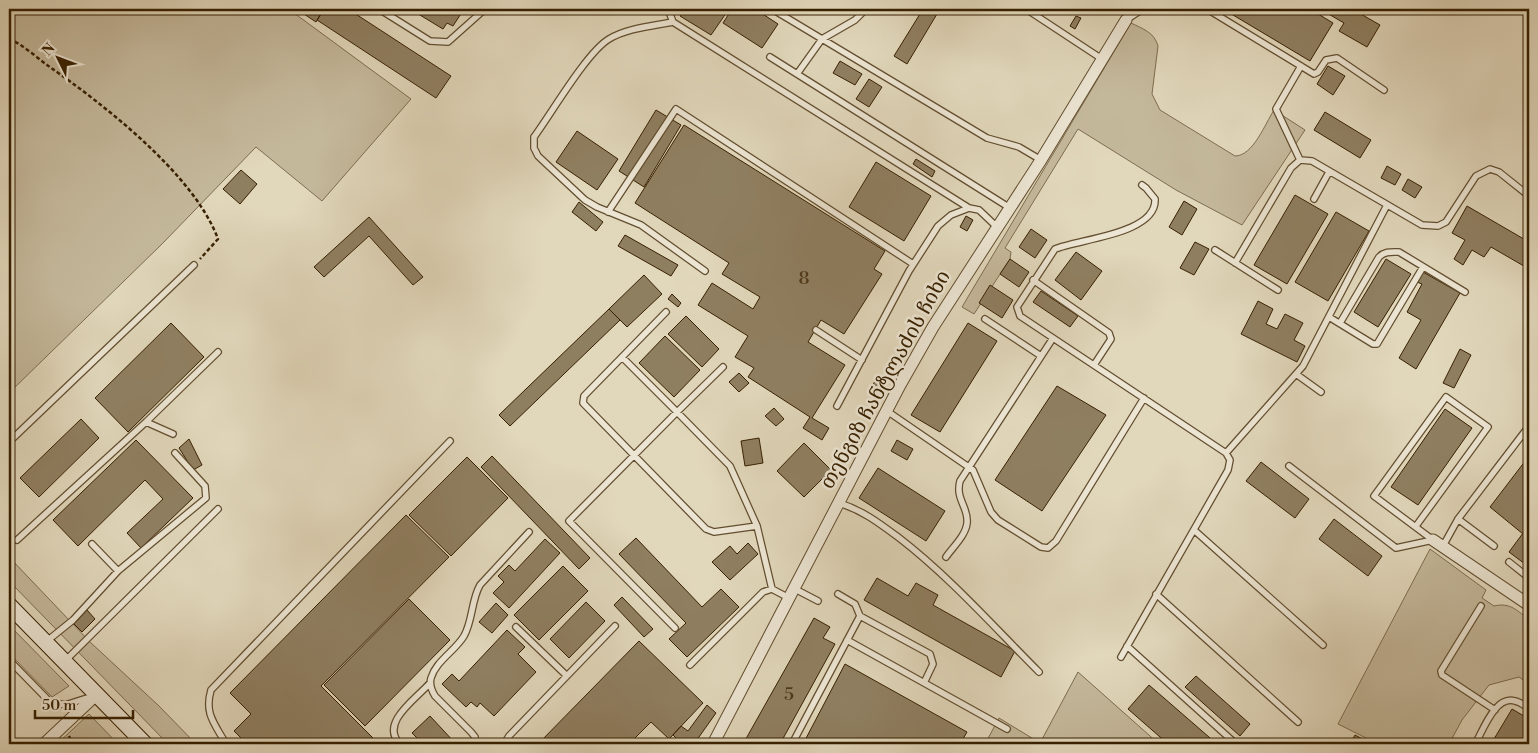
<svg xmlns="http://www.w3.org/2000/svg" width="1538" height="753" font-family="'Libre Bodoni','Noto Serif Georgian',serif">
	<rect width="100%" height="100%" fill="#e1d7bb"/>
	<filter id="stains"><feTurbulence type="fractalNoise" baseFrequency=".004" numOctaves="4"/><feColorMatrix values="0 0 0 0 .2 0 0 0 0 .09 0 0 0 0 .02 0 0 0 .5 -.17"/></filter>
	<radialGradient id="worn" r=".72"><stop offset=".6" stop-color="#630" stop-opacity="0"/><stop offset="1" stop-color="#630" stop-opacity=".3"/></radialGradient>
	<path fill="#c4b89b" stroke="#7e6c4e" d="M9 9H296L294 13 411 99 322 201 256 147 162 244 9 393Z
		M1131 23C1143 29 1154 32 1158 46L1152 94 1160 110 1235 156C1253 156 1265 124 1274 110L1305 130 1242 225 1176 190 1078 129 1005 248 1011 252 1010 259 974 314 962 307Z
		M1430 549 1486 590 1482 598 1494 606C1510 602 1518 611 1529 620V684L1519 677 1489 685 1462 720 1449 744H1378L1338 724Z
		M9 557 90 642 159 706 196 744H168L9 581Z
		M9 625 69 686 52 697 9 653Z
		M1078 672 1159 744H985L999 718 1040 743Z
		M89 714 118 744H57Z"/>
	<path fill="#8f7f61" stroke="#372000" d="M303 9H324L316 22 301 12Z
		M324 9H348L451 76 436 98 317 20Z
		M410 9H464L453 26 447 23 443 29Z
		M682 9H729L711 35 680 16 684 10Z
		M732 9H755L778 24 762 48 723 23Z
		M923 9H940L907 64 894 56Z
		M1223 9H1310L1333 23 1310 61Z
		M1320 9H1352L1380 25 1367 47 1339 31 1344 23Z
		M1076 16 1081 18 1075 29 1070 26Z
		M840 61 862 74 855 85 833 73Z
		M1328 66 1345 76 1333 95 1317 84Z
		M869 79 882 87 869 107 856 99Z
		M656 110 681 125 644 187 619 171Z
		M1325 112 1371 140 1360 158 1314 130Z
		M684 125 885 251 874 269 882 274 844 334 821 320 808 342 845 365 812 418 829 428 822 440 803 428 810 417 748 377 754 368 735 357 748 336 698 305 712 283 753 309 760 297 722 274 729 263 635 203Z
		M577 131 618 159 597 190 556 162Z
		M916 159 935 171 932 177 913 164Z
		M876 162 931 196 904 241 849 207Z
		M1387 166 1401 174 1395 185 1381 178Z
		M241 170 257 184 240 204 223 189Z
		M1408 179 1422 187 1415 198 1402 190Z
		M1295 195 1328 214 1287 284 1254 265Z
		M1184 201 1197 209 1182 235 1169 227Z
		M579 202 603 222 596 231 572 212Z
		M1467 206 1529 242V269L1491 247 1484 257 1472 250 1463 265 1454 259 1465 240 1452 233Z
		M1336 212 1369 231 1328 301 1295 282Z
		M966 216 973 220 967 231 960 227Z
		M369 217 423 277 413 285 369 236 324 277 314 267Z
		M1031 229 1047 240 1035 258 1019 247Z
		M625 235 678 265 671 276 618 246Z
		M1195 242 1209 249 1194 275 1180 268Z
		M1076 252 1102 271 1081 300 1055 280Z
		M1010 259 1029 272 1019 287 1000 274Z
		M1386 259 1411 274 1378 327 1354 312Z
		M1423 272 1460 293 1416 369 1399 358 1421 320 1407 312 1422 284 1417 282Z
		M644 275 662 294 627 327 609 309Z
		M990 285 1013 300 1002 318 979 303Z
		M1041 291 1078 316 1070 327 1033 302Z
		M672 294 681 303 678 307 668 299Z
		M1258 301 1273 309 1266 324 1277 329 1285 314 1303 323 1294 340 1305 346 1297 362 1241 334Z
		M609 309 620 320 510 426 499 415Z
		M686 316 719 349 702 367 668 334Z
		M171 323 204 357 128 432 95 398Z
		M968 323 997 341 940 432 911 415Z
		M665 336 700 370 674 397 639 363Z
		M1460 349 1471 355 1454 388 1443 383Z
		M739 373 749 383 739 392 729 382Z
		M875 381 883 387 877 399 869 393Z
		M1057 386 1106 415 1042 511 995 480Z
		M774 408 784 419 776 426 765 416Z
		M1445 409 1472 428 1418 505 1391 487Z
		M81 419 99 438 39 497 20 478Z
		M759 438 763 463 745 466 741 441Z
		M189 439 202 465 193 470 179 448Z
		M136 440 193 498 141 548 127 533 163 499 145 480 78 546 53 520Z
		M897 440 913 449 907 460 891 451Z
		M804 443 831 470 804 497 777 471Z
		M492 456 590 558 579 569 481 467Z
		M1529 456V525L1523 534 1490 507Z
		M467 457 508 498 451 556 409 515Z
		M1261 462 1309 499 1295 518 1246 481Z
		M878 468 945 511 926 541 859 498Z
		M406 515 449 557 321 686 379 744H247L234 731 251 714 230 693Z
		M1334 519 1382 556 1368 576 1319 539Z
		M1529 525V567L1509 552Z
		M636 538 702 607 721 589 739 607 687 657 669 639 686 623 619 554Z
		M545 539 560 553 509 608 493 593 504 582 498 576 509 565 515 571Z
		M748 543 758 554 730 580 712 562 730 546 737 554Z
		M563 566 588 591 539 640 514 615Z
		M877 578 908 596 916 583 938 595 933 605 1015 651 1001 677 864 600Z
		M622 597 653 629 644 637 614 605Z
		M409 599 450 640 365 726 324 685Z
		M586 602 605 621 569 658 550 639Z
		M496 603 508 615 492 633 479 622Z
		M87 610 95 619 82 632 74 624Z
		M814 618 830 627 823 638 835 644 780 744H743Z
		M507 630 525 647 518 654 536 672 494 716 480 703 477 707 471 702 466 707 442 684 452 674 459 681Z
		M639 641 703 703 669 739 651 722 629 744H538Z
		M845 664 967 732 960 744H803Z
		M1196 676 1250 724 1240 736 1185 687Z
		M1149 685 1217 744H1168L1128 709Z
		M707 705 716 713 694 744H678L680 742 673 735 681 726 688 731Z
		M1512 709 1529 719V744H1491Z
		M430 716 456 744H423L412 733Z
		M1355 735 1372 744H1350Z"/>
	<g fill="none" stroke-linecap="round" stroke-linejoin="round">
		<defs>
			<path id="lane" d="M379 9 430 41 448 42 485 9
				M668 9 673 22
				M772 9 987 138 1019 147 1041 160
				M1026 9 1102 59
				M1207 9 1314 74 1318 72 1326 60 1337 58 1384 90
				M1126 20 1143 9
				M770 57 1010 208
				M797 74 822 39 855 20 866 9
				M1300 160 1276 109 1301 66
				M1314 199 1329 172
				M608 212 676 109 913 264
				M1215 250 1278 290
				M1235 263 1291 168 1300 160 1312 161 1422 225 1438 226 1446 222 1476 176 1490 169 1499 172 1529 196
				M705 271 641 225 597 207 585 200 538 156 534 148V137C551 114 587 52 609 39 627 28 653 26 673 22L969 208 979 210 997 227
				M1033 280 1109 333 1111 339 1094 365
				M666 312 584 396 583 403 706 529 714 532 757 526
				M1329 317 1373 344H1377L1423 267
				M985 319 1041 356
				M1340 323 1379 257C1385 251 1391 252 1399 252L1465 292
				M816 330 862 360
				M1053 338 1020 316 1017 307 1055 249C1079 239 1157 234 1155 199L1146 188 1142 185
				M622 357 677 412 723 367
				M1296 374 1321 392
				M837 406 909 271 938 226 951 215 969 208
				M887 411 973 470 991 512 998 520 1041 547 1048 548 1056 541 1144 398
				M146 422 173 434
				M9 442 194 265
				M1226 453 1303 366 1387 205
				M1289 466 1396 548 1433 540
				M839 503C862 510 879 523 898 537 950 577 993 626 1039 672
				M1416 526 1488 427 1446 397 1374 496 1433 540
				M1194 530 1323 645
				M17 540 146 422 218 352
				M92 544 118 571
				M1443 546 1458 519
				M1494 546 1458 519 1529 426
				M946 557C953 547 966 535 967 523 969 508 955 499 960 481L1053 338 1226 453 1230 460 1228 470 1121 657
				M1509 562 1529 578
				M795 589 818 601
				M838 594 855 604 860 616 930 654 933 664 924 683
				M1156 594 1298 722
				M1481 606 1441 671 1442 675 1495 710
				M516 627 567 676
				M675 628 569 521 677 412 730 466 757 526 772 589
				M847 640 1007 729
				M47 641 73 620 118 571 206 498 205 486 175 453
				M1127 646 1236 744
				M9 660 50 702 65 705 87 698
				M66 660 218 509
				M690 665 763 592 772 589 789 598
				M226 744C215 724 204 714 211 690L450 441
				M400 744C379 723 416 699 430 683
				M475 744V737L471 732 435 696C432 691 429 685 431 678 436 661 455 651 464 636 473 620 471 601 480 585L529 532
				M504 744 509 736 615 626
				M792 744 860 616
				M1475 744C1483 731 1495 695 1515 701 1520 702 1525 706 1529 708"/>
			<path id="street" d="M1433 540 1529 605
				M44 744 96 695
				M713 744 900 385 933 327 1041 160 1126 20"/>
			<path id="secondary" d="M9 605 145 744"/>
		</defs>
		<use href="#lane" stroke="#624e2f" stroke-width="8"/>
		<use href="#street" stroke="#624e2f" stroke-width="13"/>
		<use href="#secondary" stroke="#372000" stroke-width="17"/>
		<path stroke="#372000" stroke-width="2.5" stroke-dasharray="4 2.5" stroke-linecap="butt" d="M9 39C22 44 35 56 47 65 103 104 194 174 218 239L200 259
			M69 736 72 744"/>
		<use href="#lane" stroke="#ece5d3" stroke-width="5.5"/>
		<use href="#street" stroke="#ece5d3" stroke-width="11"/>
		<use href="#secondary" stroke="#ece5d3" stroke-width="15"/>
	</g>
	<g text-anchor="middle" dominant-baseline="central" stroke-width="5" stroke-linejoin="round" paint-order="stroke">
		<g font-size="18" fill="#4d3818">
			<text x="804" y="278">8</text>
			<text x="789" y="694">5</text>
		</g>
		<g font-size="20" fill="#372000" stroke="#ece5d3">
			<text transform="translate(886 380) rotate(-61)">თენგიზ ჩანტლაძის ჩიხი</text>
		</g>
	</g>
	<rect width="1538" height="753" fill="none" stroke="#e1d7bb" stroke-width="30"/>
	<rect x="10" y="10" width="1518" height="733" fill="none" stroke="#372000" stroke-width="2.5"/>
	<rect x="15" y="15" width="1508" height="723" fill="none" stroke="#372000"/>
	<g transform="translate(58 58) rotate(312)" stroke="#ece5d3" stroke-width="4" paint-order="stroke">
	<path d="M0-4L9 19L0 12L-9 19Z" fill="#372000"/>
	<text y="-8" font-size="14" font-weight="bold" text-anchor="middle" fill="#372000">N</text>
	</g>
	<path d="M35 710v8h98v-8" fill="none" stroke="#372000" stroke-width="2.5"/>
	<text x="42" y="710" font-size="15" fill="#372000" stroke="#ece5d3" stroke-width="4" paint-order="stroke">50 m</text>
	<rect width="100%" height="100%" filter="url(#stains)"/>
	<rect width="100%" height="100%" fill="url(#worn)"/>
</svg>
